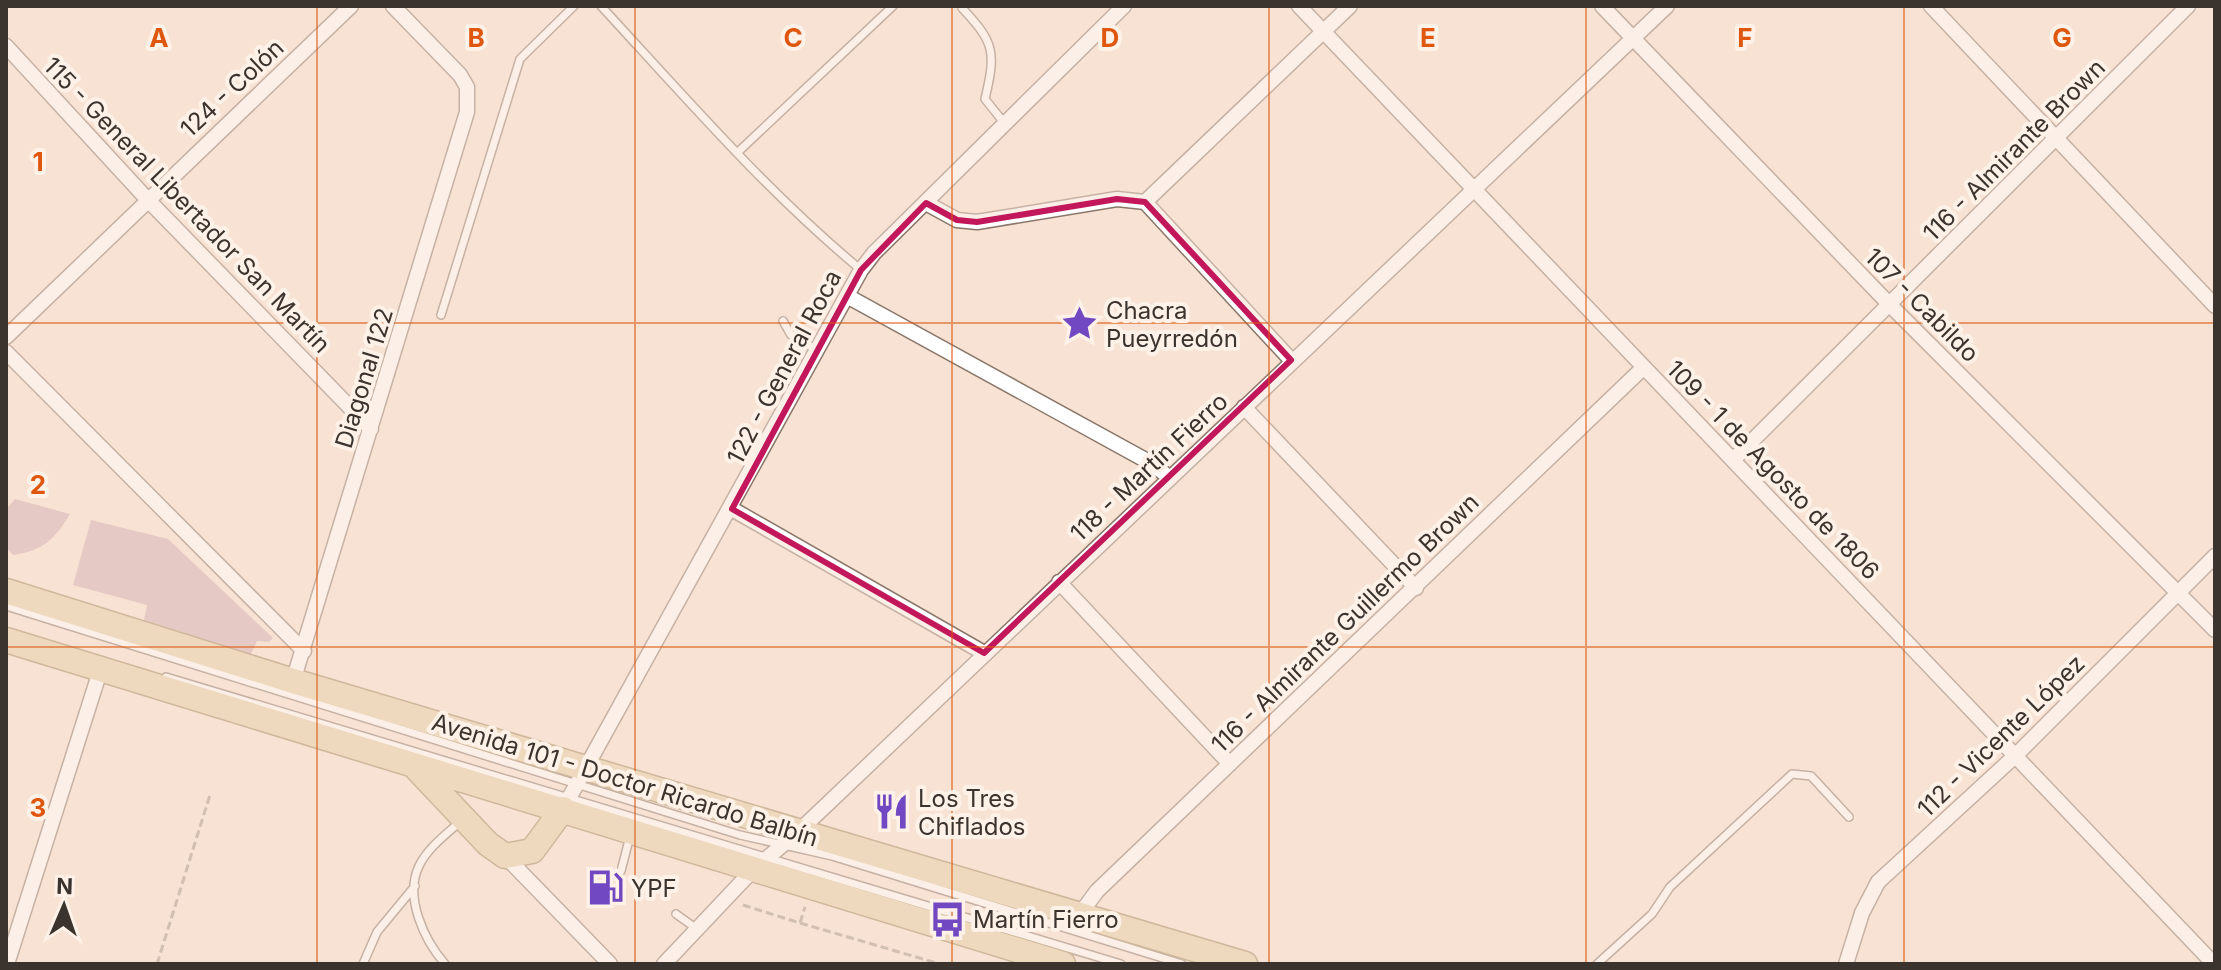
<svg xmlns="http://www.w3.org/2000/svg" width="2221" height="970" font-family="Inter,sans-serif">
	<rect width="100%" height="100%" fill="#f7e2d3"/>
	<path fill="#ceacb1" d="M15 499 70 514C55 539 43 551 13 555L6 547V510Z
		M91 520 168 539 273 638 269 642 257 641 249 658 143 625 147 605 73 585Z"/>
	<g fill="none" stroke-linecap="round" stroke-linejoin="round">
		<defs>
			<path id="lane" d="M601 6C684 96 766 191 860 269
				M962 8C995 43 996 52 985 99L1005 124
				M738 152 893 6
				M441 315 520 59 574 6
				M783 321 791 335 817 350
				M6 606 740 835 832 856 1182 964
				M166 677 1121 964
				M621 871 630 836
				M676 914 697 929
				M363 964 377 932 415 886
				M445 964C424 940 404 897 419 866 428 847 448 833 462 820
				M1597 964 1652 914 1670 887 1792 774 1811 776 1849 817"/>
			<path id="street" d="M1299 6 2214 964
				M1602 6 1890 305 2215 630
				M1931 6 2215 306
				M6 46 147 199 371 429
				M1145 202 1350 6
				M926 203 957 220 977 222 1117 199 1145 202 1291 360
				M847 296 1149 462 1169 477
				M6 337 351 6
				M6 352 304 651
				M1244 407 1416 588
				M1733 460 2188 6
				M732 509 984 653
				M1059 582 1230 764
				M293 681 467 112V87L460 75 393 6
				M563 809 861 270 874 253 1124 6
				M505 856 610 964
				M1080 914 1097 891 1644 367
				M7 964 101 668
				M664 964 753 870 798 832 1667 6
				M1846 964 1862 913 1878 882 2015 756 2215 556"/>
			<path id="primary" d="M6 591 293 681 1245 964
				M6 640 1063 964
				M418 770 488 844 505 856 532 851 563 809"/>
		</defs>
		<use href="#lane" stroke="#8a776a" stroke-width="10"/>
		<use href="#street" stroke="#8a776a" stroke-width="17"/>
		<use href="#primary" stroke="#9c8457" stroke-width="27"/>
		<path stroke="#a39489" stroke-width="3" stroke-dasharray="8 4" stroke-linecap="butt" d="M743 905 800 923 805 907
			M800 923 940 964
			M157 964 210 795"/>
		<use href="#lane" stroke="#fff" stroke-width="7"/>
		<use href="#street" stroke="#fff" stroke-width="14"/>
		<use href="#primary" stroke="#e3cfa7" stroke-width="24"/>
	</g>
	<path d="M0 0H2221V970H0ZM1117 199 1145 202 1291 360 984 653 732 509 861 270 926 203 957 220 977 222Z" fill="#f7e2d3" fill-opacity=".55" fill-rule="evenodd"/>
	<path fill="none" stroke="#c2185b" stroke-width="6" stroke-linejoin="round" d="M1117 199 1145 202 1291 360 984 653 732 509 861 270 926 203 957 220 977 222Z"/>
	<path fill="none" stroke="#df570e" stroke-width="2" stroke-opacity="0.55" d="M317 6V964M635 6V964M952 6V964M1269 6V964M1586 6V964M1904 6V964M6 323H2215M6 647H2215"/>
	<defs>
		<symbol id="sight-bare" viewBox="-9 -9 18 18"><path d="M0-6L1.8-2.2L6-1.7L2.9 1.2L3.7 5.4L0 3.3L-3.7 5.4L-2.9 1.2L-6-1.7L-1.8-2.2Z" fill="#7148c1" stroke="#fef1e8" stroke-width="2.5" paint-order="stroke"/></symbol>
		<symbol id="restaurant-bare" viewBox="-9 -9 18 18"><path d="M-5-6h1v4h1v-4h1v4h1v-4h1v5L-1.5 .5V6h-2V.5L-5-1ZM5-6V6H3V1.5H1.5Q1.5-4 5-6Z" fill="#7148c1" stroke="#fef1e8" stroke-width="2.5" paint-order="stroke"/></symbol>
		<symbol id="fuel-bare" viewBox="-9 -9 18 18"><path d="M-5.5-6h7V0h2V4h1.3V-2.5L3-4.5l.8-.8L6-3V5H2.5V1h-1V6h-7ZM-4.2-4.7v3.2H.2V-4.7Z" fill="#7148c1" stroke="#fef1e8" stroke-width="2.5" paint-order="stroke"/></symbol>
		<symbol id="bus-bare" viewBox="-9 -9 18 18"><path d="M-5-6H5V4H4V6H2V4H-2V6H-4V4H-5ZM-3.5-4V0h7V-4ZM-3.5 1.2v1.5H-2V1.2ZM2 1.2v1.5H3.5V1.2Z" fill="#7148c1" stroke="#fef1e8" stroke-width="2.5" paint-order="stroke"/></symbol>
	</defs>
	<g fill-rule="evenodd">
		<use href="#sight-bare" x="1054" y="298" width="51" height="51"/>
		<use href="#restaurant-bare" x="866" y="786" width="51" height="51"/>
		<use href="#fuel-bare" x="580" y="862" width="51" height="51"/>
		<use href="#bus-bare" x="922" y="894" width="51" height="51"/>
	</g>
	<g text-anchor="middle" dominant-baseline="central" stroke-width="8" stroke-linejoin="round" paint-order="stroke">
		<g font-size="24" fill="#3b332d" stroke="#fef1e8">
			<text transform="translate(232 88) rotate(-43)">124 - Colón</text>
			<text transform="translate(2014 150) rotate(-45)">116 - Almirante Brown</text>
			<text transform="translate(187 205) rotate(46)">115 - General Libertador San Martín</text>
			<text transform="translate(1922 305) rotate(45)">107 - Cabildo</text>
			<text transform="translate(784 367) rotate(-62)">122 - General Roca</text>
			<text transform="translate(364 378) rotate(-73)">Diagonal 122</text>
			<text transform="translate(1149 467) rotate(-43)">118 - Martín Fierro</text>
			<text transform="translate(1773 470) rotate(46)">109 - 1 de Agosto de 1806</text>
			<text transform="translate(1345 623) rotate(-44)">116 - Almirante Guillermo Brown</text>
			<text transform="translate(2001 736) rotate(-44)">112 - Vicente López</text>
			<text transform="translate(625 780) rotate(17)">Avenida 101 - Doctor Ricardo Balbín</text>
		</g>
		<g font-size="24" fill="#3b332d" stroke="#fef1e8" text-anchor="start">
			<text x="1106" y="310">Chacra<tspan x="1106" dy="28">Pueyrredón</tspan></text>
			<text x="918" y="798">Los Tres<tspan x="918" dy="28">Chiflados</tspan></text>
			<text x="631" y="888">YPF</text>
			<text x="973" y="919">Martín Fierro</text>
		</g>
	</g>
	<g font-size="26" text-anchor="middle" font-weight="bold" fill="#df570e" stroke="#fef1e8" stroke-width="8" stroke-linejoin="round" paint-order="stroke">
		<text x="159" y="47">A</text>
		<text x="476" y="47">B</text>
		<text x="793" y="47">C</text>
		<text x="1110" y="47">D</text>
		<text x="1428" y="47">E</text>
		<text x="1745" y="47">F</text>
		<text x="2062" y="47">G</text>
		<text x="38" y="171">1</text>
		<text x="38" y="494">2</text>
		<text x="38" y="817">3</text>
	</g>
	<rect width="2221" height="970" fill="none" stroke="#3b332d" stroke-width="16"/>
	<g transform="translate(64 906) rotate(2)" stroke="#fef1e8" stroke-width="6" paint-order="stroke">
	<path d="M0-6L14 30L0 20L-14 30Z" fill="#3b332d"/>
	<text y="-12" font-size="22" font-weight="bold" text-anchor="middle" fill="#3b332d">N</text>
	</g>
</svg>
